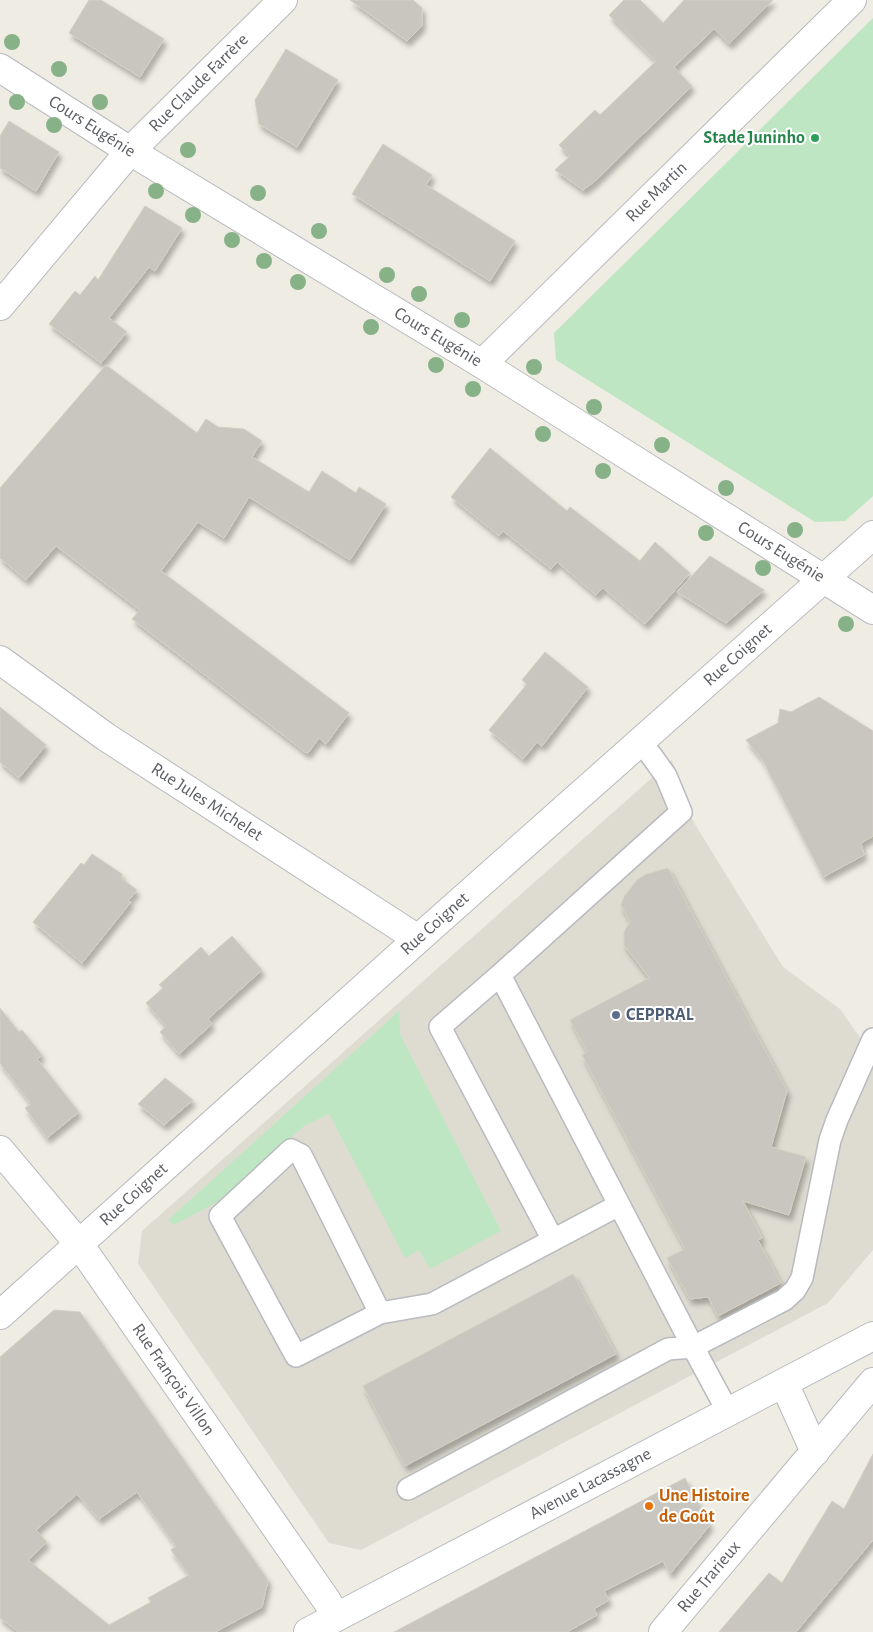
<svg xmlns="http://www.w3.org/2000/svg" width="873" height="1632" font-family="'Alegreya Sans',sans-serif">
	<defs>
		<filter id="shadow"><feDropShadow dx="3" dy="5.5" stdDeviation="2.5" flood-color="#0004"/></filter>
	</defs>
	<rect width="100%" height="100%" fill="#eeece3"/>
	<path fill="#dedcd1" d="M672 760 693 821 783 967 840 1009 873 1056V1250L828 1303 361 1550 329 1543 138 1264 142 1231Z"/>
	<path fill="#bfe6c2" d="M873 18V496L845 521 815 522 556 360 554 333Z
		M399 1011 400 1034 501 1231 430 1269 419 1250 405 1258 329 1114 304 1126 219 1201 174 1225 168 1220Z"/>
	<path fill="#c9c6c0" stroke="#d3cfc1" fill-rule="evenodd" filter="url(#shadow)" d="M89 0H101L164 39 140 77 69 33Z
		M350 0H413L422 8V26L407 41Z
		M624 0H640L663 23 684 0H773L729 44 714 29 674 67 692 86 595 181 583 190 555 170 570 156 559 145 595 110 600 115 656 61 609 15Z
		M286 49 338 80 297 147 259 124 255 100Z
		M9 121 59 152 36 191 0 168V136Z
		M383 144 432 175 426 185 515 241 490 281 352 194Z
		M145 206 182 228 155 271 149 267 109 318 127 332 101 363 49 324 75 291 80 295 95 276 98 280Z
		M106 365 197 433 206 419 218 427 244 429 262 441 252 457 309 492 322 471 356 493 359 487 386 504 350 560 249 497 224 538 198 522 161 571 349 713 326 744 319 738 308 753 305 752 132 619 140 610 56 546 26 580 0 558V488Z
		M490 448 567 511 570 507 640 561 655 542 690 573 645 624 603 588 596 595 557 562 551 569 503 531 499 536 451 497Z
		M710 556 764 590 726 623 677 592Z
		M545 652 588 687 542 746 537 742 523 759 489 730 527 684 522 680Z
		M819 697 873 731V836L861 843 864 855 823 877 762 759 746 740 778 723 780 709 791 712Z
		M0 707 46 745 19 778 0 762Z
		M92 854 122 874V879L137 890 128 901 131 902 82 963 33 922 81 863 84 865Z
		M668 868 787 1091 771 1147 806 1157 789 1215 743 1201 762 1238 758 1240 781 1283 718 1316 708 1297 690 1299 667 1258 685 1249 582 1055 587 1052 570 1020 649 978 624 945V932L630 922 621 905 624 897 637 880 647 874Z
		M232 936 262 970 208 1019 212 1024 179 1054 160 1032 166 1026 146 1003 163 988 159 985 201 947 209 956Z
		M0 1008 19 1032 22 1030 42 1055 37 1059 79 1112 47 1138 25 1108 31 1104 0 1063Z
		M165 1078 193 1100 164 1125 138 1104Z
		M573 1274 616 1354 405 1466 363 1386Z
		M54 1310 80 1312 268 1580 262 1607 215 1632H19L0 1618V1357ZM137 1492 176 1546 171 1550 189 1575 148 1598 151 1602 109 1625 28 1560 47 1542 36 1530 77 1494 99 1519Z
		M873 1454V1540L796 1632H719L769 1573 782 1583 832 1501 844 1509Z
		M685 1478 710 1525 670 1574 663 1561 604 1591 609 1600 594 1609 597 1615 567 1632H394Z"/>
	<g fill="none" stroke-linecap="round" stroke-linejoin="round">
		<defs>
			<path id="service" d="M500 975 440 1027 553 1240
				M291 1150 301 1155 380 1313 296 1356 220 1216Z
				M380 1313 432 1304 619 1205
				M728 1412 693 1347 784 1300 795 1290 802 1278 830 1140 837 1120 873 1039
				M408 1489 668 1349 693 1347 500 975 681 812 666 776 641 741"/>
			<g id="minor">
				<path id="s1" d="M0 68 130 151 482 364 873 610"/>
				<path id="s2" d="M0 306 130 151 283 0"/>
				<path id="s3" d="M482 364 852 0"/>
				<path id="s4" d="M0 660 106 737 418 939"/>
				<path id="s5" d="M0 1150 79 1244 327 1601 336 1617"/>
				<path id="s6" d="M0 1315 418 939 873 535"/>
				<path d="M784 1383 815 1452"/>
				<path id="s7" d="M663 1632 873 1382"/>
			</g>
			<g id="secondary">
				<path id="s8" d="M308 1632 873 1336"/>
			</g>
		</defs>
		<use href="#service" stroke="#b8babf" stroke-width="24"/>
		<use href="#minor" stroke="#b8babf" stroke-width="30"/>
		<use href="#secondary" stroke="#b8bbc1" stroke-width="30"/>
		<use href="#service" stroke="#fff" stroke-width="21"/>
		<use href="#minor" stroke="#fff" stroke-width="28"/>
		<use href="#secondary" stroke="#fff" stroke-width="28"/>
	</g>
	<g fill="#87b288">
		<circle cx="12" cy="42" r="8"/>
		<circle cx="59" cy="69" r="8"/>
		<circle cx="17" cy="102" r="8"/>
		<circle cx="100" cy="102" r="8"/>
		<circle cx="54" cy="125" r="8"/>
		<circle cx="188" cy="150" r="8"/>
		<circle cx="156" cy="191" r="8"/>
		<circle cx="258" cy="193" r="8"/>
		<circle cx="193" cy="215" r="8"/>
		<circle cx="319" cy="231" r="8"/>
		<circle cx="232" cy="240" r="8"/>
		<circle cx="264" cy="261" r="8"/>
		<circle cx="387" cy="275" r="8"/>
		<circle cx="298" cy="282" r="8"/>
		<circle cx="419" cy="294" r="8"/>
		<circle cx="462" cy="320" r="8"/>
		<circle cx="371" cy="327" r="8"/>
		<circle cx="436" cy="365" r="8"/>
		<circle cx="534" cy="367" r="8"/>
		<circle cx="473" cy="389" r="8"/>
		<circle cx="594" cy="407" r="8"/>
		<circle cx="543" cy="434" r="8"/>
		<circle cx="662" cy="445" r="8"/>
		<circle cx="603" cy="471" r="8"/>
		<circle cx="726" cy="488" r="8"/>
		<circle cx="795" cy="530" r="8"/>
		<circle cx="706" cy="533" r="8"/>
		<circle cx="763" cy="568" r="8"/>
		<circle cx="846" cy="624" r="8"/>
	</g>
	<circle fill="#2e9e5b" stroke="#fff" stroke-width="2" cx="815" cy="138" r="5"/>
	<circle fill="#5c6f8a" stroke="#fff" stroke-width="2" cx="616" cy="1015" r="5"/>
	<circle fill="#e8710a" stroke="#fff" stroke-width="2" cx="649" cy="1506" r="5"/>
	<g text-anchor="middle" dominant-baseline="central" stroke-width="4" stroke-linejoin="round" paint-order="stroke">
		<g font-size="18" fill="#5b5e64" stroke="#fff">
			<text stroke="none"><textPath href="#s2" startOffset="299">Rue Claude Farrère</textPath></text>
			<text stroke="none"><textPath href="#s1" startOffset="109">Cours Eugénie</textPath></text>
			<text stroke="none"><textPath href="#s3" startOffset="245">Rue Martin</textPath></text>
			<text stroke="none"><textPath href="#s1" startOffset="514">Cours Eugénie</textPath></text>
			<text stroke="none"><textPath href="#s1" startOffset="919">Cours Eugénie</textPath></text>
			<text stroke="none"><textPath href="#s6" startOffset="990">Rue Coignet</textPath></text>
			<text stroke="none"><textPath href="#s4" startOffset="251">Rue Jules Michelet</textPath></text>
			<text stroke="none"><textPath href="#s6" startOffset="585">Rue Coignet</textPath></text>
			<text stroke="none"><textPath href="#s6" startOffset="180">Rue Coignet</textPath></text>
			<text stroke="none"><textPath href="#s5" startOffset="288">Rue François Villon</textPath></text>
			<text stroke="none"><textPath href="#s8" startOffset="319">Avenue Lacassagne</textPath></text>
			<text stroke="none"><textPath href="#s7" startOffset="72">Rue Trarieux</textPath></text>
		</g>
		<g font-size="18" font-weight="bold" fill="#27864d" stroke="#fff" text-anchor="end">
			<text x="805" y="138">Stade Juninho</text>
		</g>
		<g font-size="18" font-weight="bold" fill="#4e5e75" stroke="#fff" text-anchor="start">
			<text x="626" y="1015">CEPPRAL</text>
		</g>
		<g font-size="18" font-weight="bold" fill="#c56008" stroke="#fff" text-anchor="start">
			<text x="659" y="1496">Une Histoire<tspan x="659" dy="21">de Goût</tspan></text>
		</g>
	</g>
</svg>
